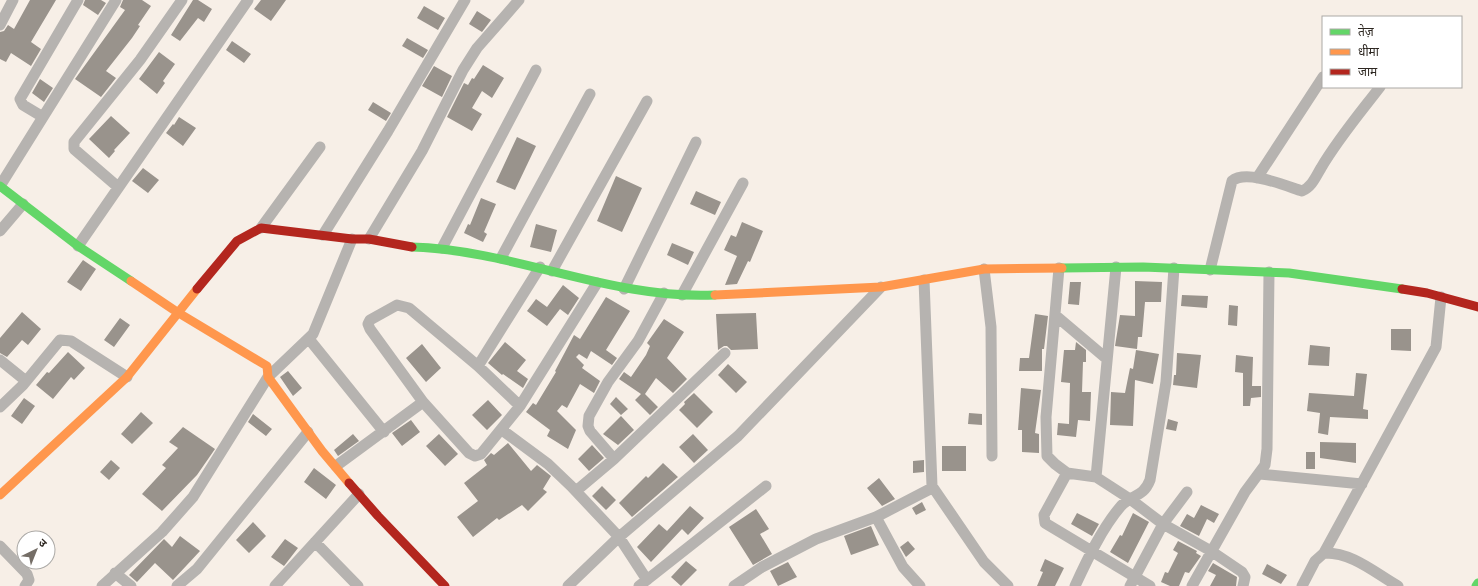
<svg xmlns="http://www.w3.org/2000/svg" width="1478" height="586" font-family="Jost,'Noto Sans Devanagari',sans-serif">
	<rect width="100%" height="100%" fill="#f7efe7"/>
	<path fill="#99938c" d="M30 0H56L31 42 41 49 31 66 11 53 6 62 0 59V32L4 31 8 25 14 29Z
		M85 0H101L106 3 98 15 83 5Z
		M123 0H142L151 6 138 25 140 26 132 38 106 71 116 78 101 97 75 79 125 10 120 7Z
		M193 0H198L212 9 204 22 198 18 180 41 171 35Z
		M261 0H286L271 21 254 9Z
		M424 6 445 18 438 30 417 18Z
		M477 11 491 20 482 32 469 24Z
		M407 38 428 50 423 58 402 46Z
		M232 41 251 54 244 63 226 50Z
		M159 52 175 64 163 81 165 83 157 94 139 79Z
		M483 65 504 78 492 98 482 91 472 108 482 114 472 131 447 117 464 83 468 85 472 78 474 79Z
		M434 66 452 76 442 97 422 86Z
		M40 79 53 88 44 102 32 93Z
		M373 102 391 113 386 121 368 110Z
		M111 116 130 133 114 150 115 151 109 158 89 139Z
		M179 117 196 128 183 146 166 133 173 124 174 125Z
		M517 137 536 146 515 190 496 182Z
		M143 168 159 180 148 193 132 181Z
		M616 176 642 188 622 232 597 221Z
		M696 191 721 202 715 215 690 204Z
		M481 198 496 204 484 232 487 234 483 242 464 233 468 224 470 225Z
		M742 222 763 231 750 262 748 261 737 284 725 285 737 256 724 250 731 235 736 237Z
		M536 224 557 230 551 252 530 247Z
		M672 243 694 252 688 265 667 255Z
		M83 260 96 269 81 291 67 282Z
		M1135 281 1162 282 1161 302H1145L1142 337H1138L1137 349 1115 346 1120 315 1135 316Z
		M1070 282H1081L1079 305 1068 304Z
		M563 285 579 298 568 315 560 309 547 326 527 311 536 299 547 307Z
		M1182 295 1208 296 1207 308 1181 306Z
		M606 297 630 311 606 350 617 358 612 365 591 351 587 359 579 354 576 357 584 365 582 368 600 381 594 393 580 384 567 408 562 405 557 411 576 430 568 449 547 436 550 430 526 412 533 403 536 405 556 372 555 371 574 335 580 339Z
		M1229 305 1238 306 1237 326 1228 325Z
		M22 312 41 329 28 345 22 340 7 357 0 353V338Z
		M756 313 758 349 731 350 727 346H724L718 350 716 314Z
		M1035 314 1048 316 1044 349H1042V371H1019L1020 358H1029Z
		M120 318 130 325 114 347 104 340Z
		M664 319 684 332 667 358 687 379 673 393 656 378 645 394 658 407 650 415 635 400 641 394 619 379 624 372 631 377 646 355 650 346 647 343Z
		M1391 329H1411V351L1391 350Z
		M505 342 526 360 517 371 528 379 523 388 503 374 502 375 488 363Z
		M1076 342 1086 350V362H1083L1082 392H1091L1090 421 1078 420 1076 437 1057 435 1058 423 1069 424 1070 383 1061 382 1064 350H1075Z
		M422 344 441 368 426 382 406 358Z
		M1310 345 1330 347 1329 366 1308 365Z
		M1136 350 1159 354 1153 384 1135 380 1133 426 1110 425 1111 392 1125 393 1130 368 1133 369Z
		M68 352 85 368 74 380 71 377 53 399 36 385 47 372 49 373Z
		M1177 353 1201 355 1197 388 1173 385 1174 375H1176Z
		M1236 355 1253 357 1252 386H1261V397L1251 398 1250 406H1243V373L1235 372Z
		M728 364 747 382 736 393 718 375Z
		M288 371 302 388 293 396 280 377Z
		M1356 373 1367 374 1363 409 1368 410V419L1330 417 1328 435 1318 433 1320 413 1307 411 1309 393 1354 396Z
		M1021 388 1041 390 1035 433 1039 434V453L1022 452V430H1018Z
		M694 393 713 412 697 428 679 410 685 404 684 402Z
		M616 397 628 409 621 415 610 404Z
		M24 398 35 406 22 424 11 416Z
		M488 400 502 415 487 430 472 415Z
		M141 412 153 423 132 444 121 434Z
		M969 413 982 414V425L968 424Z
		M253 414 272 429 266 436 248 422Z
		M621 416 634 430 618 445 603 434Z
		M1168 419 1178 422 1176 431 1166 429Z
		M411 420 420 432 402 446 392 433Z
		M183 427 215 449 197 475 162 511 142 494 166 468 162 465 178 448 169 442Z
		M353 434 359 441 338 456 334 450Z
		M439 434 458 454 445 466 426 446Z
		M693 434 708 450 694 463 679 447Z
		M1320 442 1356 443V463L1320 458Z
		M508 443 531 471 537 465 551 476 543 489 547 492 528 511 522 505 499 520 497 518 473 537 457 517 478 501 464 483 487 465 484 460 491 453 494 455Z
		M592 445 604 458 589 471 578 459Z
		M942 446H966V471H942Z
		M1306 452H1315V469H1306Z
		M111 460 120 468 109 480 100 472Z
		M924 460V472L913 473V461Z
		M663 463 678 477 632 517 619 503 646 476 648 478Z
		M314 468 336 485 326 499 304 482Z
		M879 478 895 499 882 506 867 488Z
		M602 486 616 500 606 510 592 496Z
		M922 502 926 510 916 515 912 508Z
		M1201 505 1219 514 1214 523 1207 519 1199 536 1180 526 1187 514 1194 518Z
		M690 506 704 518 688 535 682 529 651 562 637 547 659 524 667 531Z
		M756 509 769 529 760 534 772 554 753 565 729 527Z
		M1077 513 1099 524 1092 536 1071 524Z
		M1133 513 1149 522 1128 563 1110 552 1120 535 1122 536Z
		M253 522 266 536 249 553 236 540Z
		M871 526 879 545 851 555 844 536Z
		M180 536 200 551 173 580 155 563 137 582 129 575 164 539 172 547Z
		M285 539 298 548 284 566 271 557Z
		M908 541 915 549 906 557 900 547Z
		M1178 541 1197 551 1196 553 1201 556 1189 573 1185 572 1179 586H1170L1161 582 1165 572 1168 573 1178 553 1173 550Z
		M1045 559 1064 568 1055 586H1037L1043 572 1040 571Z
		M686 561 697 570 681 586 671 577Z
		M788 562 797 577 778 586 770 571Z
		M1213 563 1237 577 1236 586H1210L1216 575 1208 571Z
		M1267 564 1287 575 1281 584 1262 574Z"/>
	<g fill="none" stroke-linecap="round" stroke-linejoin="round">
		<path stroke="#b6b3b0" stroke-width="11" d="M0 25 13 0
			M43 117 23 105 20 99 78 0
			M1257 178 1323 77
			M0 186 116 0
			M118 187 74 149V142L140 60 182 0
			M261 228 320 147
			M0 231 23 204
			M323 235 388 131 465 0
			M369 239 422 151 463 70 477 48 519 0
			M78 246 248 0
			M442 248 536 70
			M501 258 590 94
			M1059 268 1046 417 1047 456 1055 464 1067 473 1096 477 1130 499 1163 524 1211 551 1242 572 1245 577 1243 586
			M984 269 991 327 992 456
			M1210 270 1232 181C1246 169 1286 186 1302 191 1312 187 1316 176 1321 168 1338 139 1360 113 1380 87
			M552 271 647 101
			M924 280 932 486 984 562 1008 586
			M624 289 696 142
			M682 295 743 183
			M1055 315 1107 359
			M309 339 384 432
			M0 360 26 381
			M478 366 540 267
			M520 406 478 366 409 308 397 305 370 320 368 324 370 329 423 402 469 453 475 456 481 454 520 406 597 283
			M0 407 23 385 60 340 71 341 127 377
			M502 430 548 464 571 486 619 537 647 580
			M614 459 590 431 588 426 589 416 608 382 638 341 664 293
			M336 466 423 402
			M1067 473 1044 515 1045 523 1150 586
			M1260 474 1362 484
			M1096 477 1116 267
			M576 491 614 459 725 353
			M876 517 903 567 920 586
			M315 542 358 586
			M0 546 27 574 29 580 25 586
			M1324 553 1436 347 1441 297
			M115 573 131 586
			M102 586 162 532 193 497 268 377 313 334 352 239
			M177 586 197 569 308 432
			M275 586 359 494
			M568 586 619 537 738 436 881 287
			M639 586 766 486
			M734 586 762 567 816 539 876 517 932 488
			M1075 586C1087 560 1102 528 1121 506 1132 494 1143 498 1150 480L1166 382 1174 268
			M1130 586 1163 524 1187 492
			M1192 586 1245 492 1265 465 1267 449 1269 272
			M1302 586 1315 561 1324 553C1352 552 1375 573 1398 586"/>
		<path stroke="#63d668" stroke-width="9" d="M0 186 78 246 131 281
			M412 247C515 250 611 300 715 295
			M1062 268 1143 267 1289 273 1402 289
			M1476 586 1478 583"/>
		<path stroke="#ff974d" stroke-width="9" d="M131 281 177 312 267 366 268 377 322 451 349 483
			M715 295 881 287 984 269 1062 268
			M0 495 127 377 197 289"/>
		<path stroke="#b3261e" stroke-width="9" d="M197 289 237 241 261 228 352 239H369L412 247
			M1402 289 1427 293 1478 307
			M349 483 378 516 445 586"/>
	</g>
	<rect x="1322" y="16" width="140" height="72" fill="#ffffff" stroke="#aba9a6"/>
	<rect x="1330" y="29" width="20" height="6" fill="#63d668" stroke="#aba9a6"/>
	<text x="1358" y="36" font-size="12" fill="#2d2721">तेज़</text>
	<rect x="1330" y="49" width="20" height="6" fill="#ff974d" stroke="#aba9a6"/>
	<text x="1358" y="56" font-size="12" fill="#2d2721">धीमा</text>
	<rect x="1330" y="69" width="20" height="6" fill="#b3261e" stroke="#aba9a6"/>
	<text x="1358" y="76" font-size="12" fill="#2d2721">जाम</text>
	<g transform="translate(36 550) rotate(43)"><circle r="19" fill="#ffffff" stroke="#aba9a6"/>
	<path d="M0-3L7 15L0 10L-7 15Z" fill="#746d66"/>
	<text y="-6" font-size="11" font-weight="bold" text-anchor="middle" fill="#2d2721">उ</text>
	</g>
</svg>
